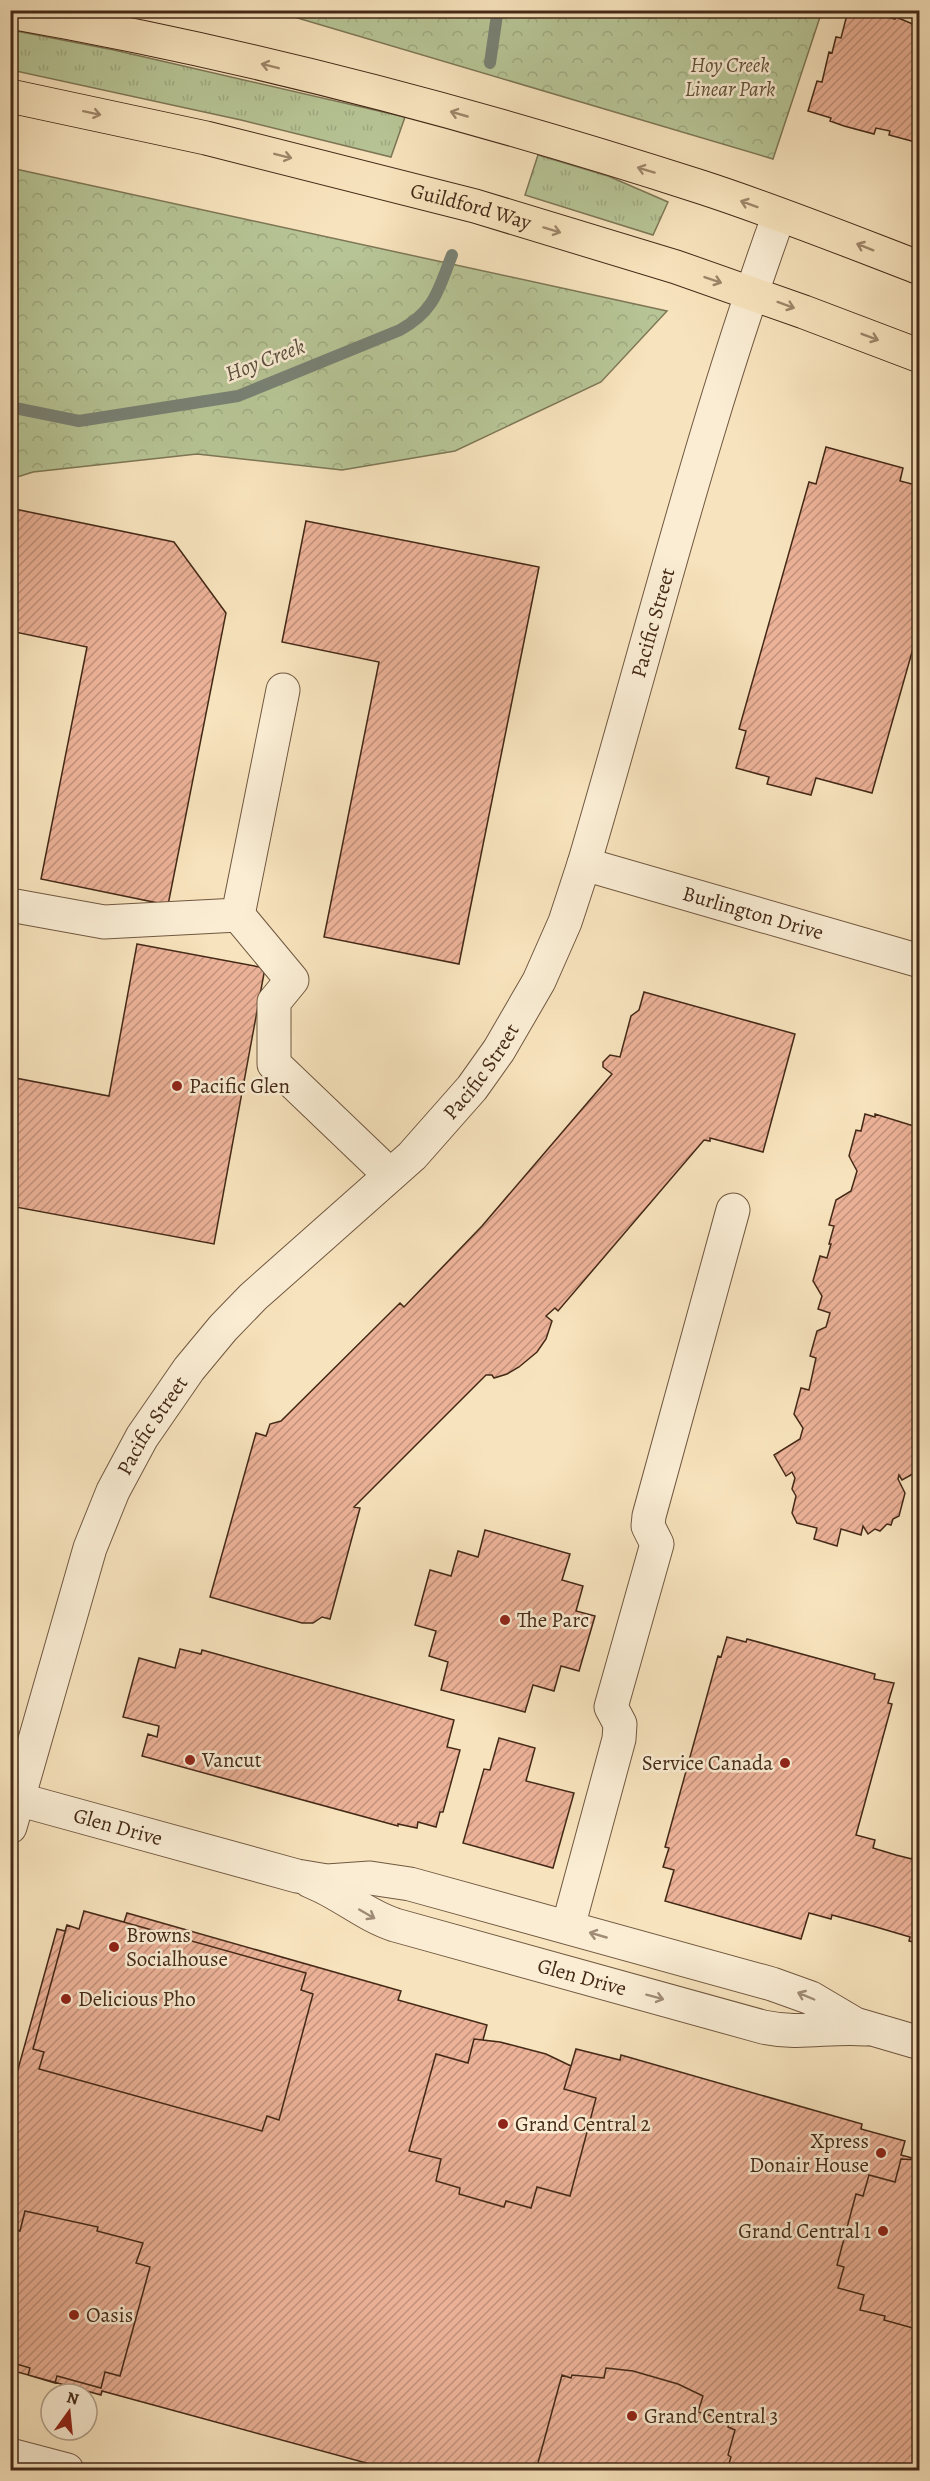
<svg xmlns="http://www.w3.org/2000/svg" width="930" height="2481" font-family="Alegreya,serif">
	<defs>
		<pattern id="grass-tufts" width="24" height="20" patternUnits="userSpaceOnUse" patternTransform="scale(1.5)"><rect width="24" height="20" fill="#b7c596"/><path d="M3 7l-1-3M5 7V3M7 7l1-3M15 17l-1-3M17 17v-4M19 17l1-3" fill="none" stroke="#9fa981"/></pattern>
		<pattern id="forest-crowns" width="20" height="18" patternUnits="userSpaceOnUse" patternTransform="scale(1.5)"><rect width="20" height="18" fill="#b7c596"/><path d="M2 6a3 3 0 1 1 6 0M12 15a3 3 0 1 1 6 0" fill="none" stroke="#9fa981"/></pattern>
		<pattern id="building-hatch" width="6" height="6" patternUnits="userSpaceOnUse" patternTransform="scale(1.5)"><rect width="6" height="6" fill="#ecb298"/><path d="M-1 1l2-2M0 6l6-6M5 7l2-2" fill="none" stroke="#c1917b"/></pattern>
	</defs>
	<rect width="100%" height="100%" fill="#f7e3bd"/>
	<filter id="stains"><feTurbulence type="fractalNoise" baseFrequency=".00333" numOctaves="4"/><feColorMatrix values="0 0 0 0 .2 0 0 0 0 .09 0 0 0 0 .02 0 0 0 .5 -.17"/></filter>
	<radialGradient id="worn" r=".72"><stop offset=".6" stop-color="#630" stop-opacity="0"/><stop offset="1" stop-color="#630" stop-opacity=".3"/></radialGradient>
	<path fill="url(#grass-tufts)" stroke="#7e7756" stroke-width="1.5" d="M11 30 114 50 405 117 391 157 241 120 11 70Z
		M538 155 608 176 668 202 653 235 525 195Z"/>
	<path fill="url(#forest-crowns)" stroke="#7e7756" stroke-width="1.5" d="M274 11H822L773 159Z
		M11 168 667 311 601 382 455 451 342 470 197 454 33 472 11 479Z"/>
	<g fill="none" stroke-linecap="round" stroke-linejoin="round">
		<path stroke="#798275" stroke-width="12" d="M490 63 497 15 500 10
			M10 407 79 421 238 396 400 330C435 311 438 290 452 255"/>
	</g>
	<path fill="url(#building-hatch)" stroke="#442917" stroke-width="1.5" d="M848 11 871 17 872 13 895 19 896 17 920 27 919 143 889 135 890 131 876 128 874 134 844 126 830 121 831 118 808 111 817 81 822 82 829 52 832 53 836 37 841 38Z
		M826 447 903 468 900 481 920 486V624L872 793 816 778 811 795 767 784 769 777 736 768 746 731 739 729 809 482 816 484Z
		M10 508 174 542 226 613 168 905 41 879 87 647 10 631Z
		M306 521 539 567 459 964 324 937 379 662 282 642Z
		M137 944 265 968 214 1244 10 1206V1077L109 1096Z
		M644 992 795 1034 763 1152 710 1138V1141L704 1140 558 1311 555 1308 546 1316 552 1321 546 1339 537 1352 519 1367 507 1374 494 1378 492 1375H486L354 1507 360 1508 330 1619 322 1617 313 1623H302L210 1597 256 1433 266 1436 270 1424 281 1421 400 1303 404 1307 482 1226 612 1074 603 1067V1062L610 1055 620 1057 631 1016 639 1010Z
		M865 1114 875 1117V1114L917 1127 920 1117V1440L917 1441 914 1453 920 1463V1470L902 1480 899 1475 898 1479 905 1493 899 1516 893 1519 891 1525 887 1524 880 1531 875 1529 868 1534 863 1526 861 1535 841 1529 837 1546 814 1539 817 1528 797 1523 792 1513 796 1496 792 1489 795 1478 792 1472 786 1476 774 1455 800 1439 803 1428 794 1414 801 1388 809 1390 816 1358 810 1356 817 1331 826 1327 830 1313 818 1309 822 1296 813 1281 820 1256 827 1258 831 1244H829L834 1226 829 1225 836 1200 851 1191 857 1171 849 1156 856 1130 861 1131Z
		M485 1530 570 1554 562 1580 583 1586 576 1611 595 1616 579 1671 561 1666 554 1691 533 1685 525 1712 441 1690 448 1662 429 1656 436 1631 415 1625 430 1570 451 1576 458 1551 478 1557Z
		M727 1637 746 1642 747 1639 875 1674 874 1679 894 1683 888 1703 892 1704 856 1835 875 1840 873 1848 896 1855 912 1859 914 1851 920 1852V1944L909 1941 910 1937 876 1927 832 1915 831 1919 809 1913 801 1939 665 1901 674 1870 663 1867 669 1848 665 1847 718 1656 721 1657Z
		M180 1649 201 1654 202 1650 454 1720 447 1747 460 1750 443 1812H440L436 1827 418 1822 417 1828 398 1824V1826L142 1756 148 1734 157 1737 159 1726 123 1717 139 1658 175 1668Z
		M499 1738 535 1748 526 1781 574 1793 553 1868 463 1843 484 1769 490 1770Z
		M84 1911 306 1973 301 1990 313 1994 279 2120 267 2116 262 2131 39 2069 44 2052 33 2049 67 1925 79 1929Z
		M84 1911 124 1922 127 1913 401 1991 398 2000 487 2025 483 2040 500 2042 546 2054 571 2066 576 2049 620 2060 621 2055 862 2124 861 2129 905 2141 901 2155 920 2160V2470H392L102 2391 101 2395 10 2370V2098L57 1929 65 1931 67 1925 79 1929Z
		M474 2039 500 2042 546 2054 571 2066 564 2089 596 2098 570 2196 537 2187 531 2208 506 2201 504 2207 459 2194 460 2188 436 2181 441 2159 409 2151 436 2054 468 2063Z
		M901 2159 920 2160V2330L884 2320 885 2316 860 2310 864 2295 838 2288 844 2267 837 2265 856 2194 863 2196 869 2175 895 2182Z
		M25 2211 98 2227 97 2231 143 2243 136 2263 150 2267 120 2376 105 2372 101 2388 57 2376 55 2383 28 2375 30 2368 10 2362V2228L20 2231Z
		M606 2368 633 2371 678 2384 703 2396 698 2412 730 2421 728 2427 735 2430 728 2455 731 2457 727 2470H536L562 2375 571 2378 572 2375 604 2378Z"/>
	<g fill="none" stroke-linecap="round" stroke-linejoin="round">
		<defs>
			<g id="minor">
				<path id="s1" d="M584 864 920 961"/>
				<path d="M10 905 104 922 238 915 283 690"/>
				<path d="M238 915 292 980 274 1002V1064L390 1175"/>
				<path id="s2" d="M10 1797 297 1876 327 1881 370 1878 410 1884 772 1984 811 1998 855 2024 920 2043"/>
				<path id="s3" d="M10 1827 90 1548 113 1491 142 1437 189 1369 223 1328 253 1297 412 1156 472 1088 499 1050 539 981 565 922 584 864C648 648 702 427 779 215"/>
				<path id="s4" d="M310 1881C341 1893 364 1915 395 1925L763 2027C800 2035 829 2026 866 2029"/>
				<path d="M568 1927 619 1739 620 1724 611 1707 657 1544 648 1526 649 1516 733 1210"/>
				<path d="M10 2455 67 2470"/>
			</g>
			<g id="major">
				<path d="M10 12C245 53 475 114 701 187 775 211 847 240 920 268"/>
				<path id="s5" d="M10 96 206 138 475 206 676 267 804 312 920 356"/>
			</g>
		</defs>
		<use href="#minor" stroke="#715840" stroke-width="35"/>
		<use href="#major" stroke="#442917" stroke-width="35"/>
		<use href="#minor" stroke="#faedd4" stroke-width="33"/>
		<use href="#major" stroke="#f7e3bd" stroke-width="33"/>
	</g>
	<defs><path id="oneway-shaft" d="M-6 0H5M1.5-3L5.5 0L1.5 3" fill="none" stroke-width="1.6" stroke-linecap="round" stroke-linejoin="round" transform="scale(1.5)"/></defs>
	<g stroke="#9e866a">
		<use href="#oneway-shaft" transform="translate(270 66) rotate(-166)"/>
		<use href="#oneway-shaft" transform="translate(92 113) rotate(12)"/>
		<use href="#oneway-shaft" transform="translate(459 114) rotate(-164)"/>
		<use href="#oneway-shaft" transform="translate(283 156) rotate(14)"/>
		<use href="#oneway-shaft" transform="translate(646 170) rotate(-163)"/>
		<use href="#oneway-shaft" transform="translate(749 204) rotate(-160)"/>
		<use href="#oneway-shaft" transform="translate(552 230) rotate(17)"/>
		<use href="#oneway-shaft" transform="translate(865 247) rotate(-158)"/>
		<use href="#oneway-shaft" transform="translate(713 280) rotate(19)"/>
		<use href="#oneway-shaft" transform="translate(786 305) rotate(20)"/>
		<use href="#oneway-shaft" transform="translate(870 337) rotate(21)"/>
	</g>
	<g stroke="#9f8b76">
		<use href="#oneway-shaft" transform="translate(367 1914) rotate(30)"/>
		<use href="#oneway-shaft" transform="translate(598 1935) rotate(-164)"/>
		<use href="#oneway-shaft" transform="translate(806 1996) rotate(-157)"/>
		<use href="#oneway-shaft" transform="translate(655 1997) rotate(15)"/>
	</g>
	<g fill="#8f2418" stroke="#faedd4" stroke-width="2">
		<circle cx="177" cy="1086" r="6"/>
		<circle cx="505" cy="1620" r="6"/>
		<circle cx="190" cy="1760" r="6"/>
		<circle cx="785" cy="1763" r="6"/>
		<circle cx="114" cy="1947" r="6"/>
		<circle cx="66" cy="1999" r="6"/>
		<circle cx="503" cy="2124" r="6"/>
		<circle cx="881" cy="2153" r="6"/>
		<circle cx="883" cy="2231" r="6"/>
		<circle cx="74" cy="2315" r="6"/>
		<circle cx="632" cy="2416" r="6"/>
	</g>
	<g text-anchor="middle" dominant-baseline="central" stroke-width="5" stroke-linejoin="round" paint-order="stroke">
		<g font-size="21" font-style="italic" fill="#615037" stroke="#faedd4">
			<text x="730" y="65">Hoy Creek<tspan x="730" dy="24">Linear Park</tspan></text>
		</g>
		<g font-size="21" fill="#442917" stroke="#faedd4">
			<text stroke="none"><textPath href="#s5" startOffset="474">Guildford Way</textPath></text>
			<text stroke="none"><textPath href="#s3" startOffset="1398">Pacific Street</textPath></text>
			<text stroke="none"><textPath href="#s1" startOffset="176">Burlington Drive</textPath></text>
			<text stroke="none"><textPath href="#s3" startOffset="914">Pacific Street</textPath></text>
			<text stroke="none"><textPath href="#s3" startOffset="428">Pacific Street</textPath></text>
			<text stroke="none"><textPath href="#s2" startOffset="112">Glen Drive</textPath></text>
			<text stroke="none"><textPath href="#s4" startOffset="290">Glen Drive</textPath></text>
		</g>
		<g font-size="21" fill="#442917" stroke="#faedd4" text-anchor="start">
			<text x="189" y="1086">Pacific Glen</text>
			<text x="517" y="1620">The Parc</text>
			<text x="202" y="1760">Vancut</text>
			<text x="773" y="1763" text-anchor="end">Service Canada</text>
			<text x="126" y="1935">Browns<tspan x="126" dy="24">Socialhouse</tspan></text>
			<text x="78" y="1999">Delicious Pho</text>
			<text x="515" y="2124">Grand Central 2</text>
			<text x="869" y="2141" text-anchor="end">Xpress<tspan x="869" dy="24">Donair House</tspan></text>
			<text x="871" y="2231" text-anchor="end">Grand Central 1</text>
			<text x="86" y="2315">Oasis</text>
			<text x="644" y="2416">Grand Central 3</text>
		</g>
		<g font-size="22" font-style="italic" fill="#5a4e3e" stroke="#faedd4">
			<text transform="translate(265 360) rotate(-21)">Hoy Creek</text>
		</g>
	</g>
	<rect width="930" height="2481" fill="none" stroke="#f7e3bd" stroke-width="36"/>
	<rect x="12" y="12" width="906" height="2457" fill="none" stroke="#442917" stroke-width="3"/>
	<rect x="18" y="18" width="894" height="2445" fill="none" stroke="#442917" stroke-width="1.5"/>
	<g transform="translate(69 2412) rotate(15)"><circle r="28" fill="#faedd4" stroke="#b19f88" stroke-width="1.5"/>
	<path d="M0-4.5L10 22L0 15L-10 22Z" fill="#8f2418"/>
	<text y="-9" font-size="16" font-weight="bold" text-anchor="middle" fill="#442917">N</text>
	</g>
	<rect width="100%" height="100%" filter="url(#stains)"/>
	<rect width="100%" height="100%" fill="url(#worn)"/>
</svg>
